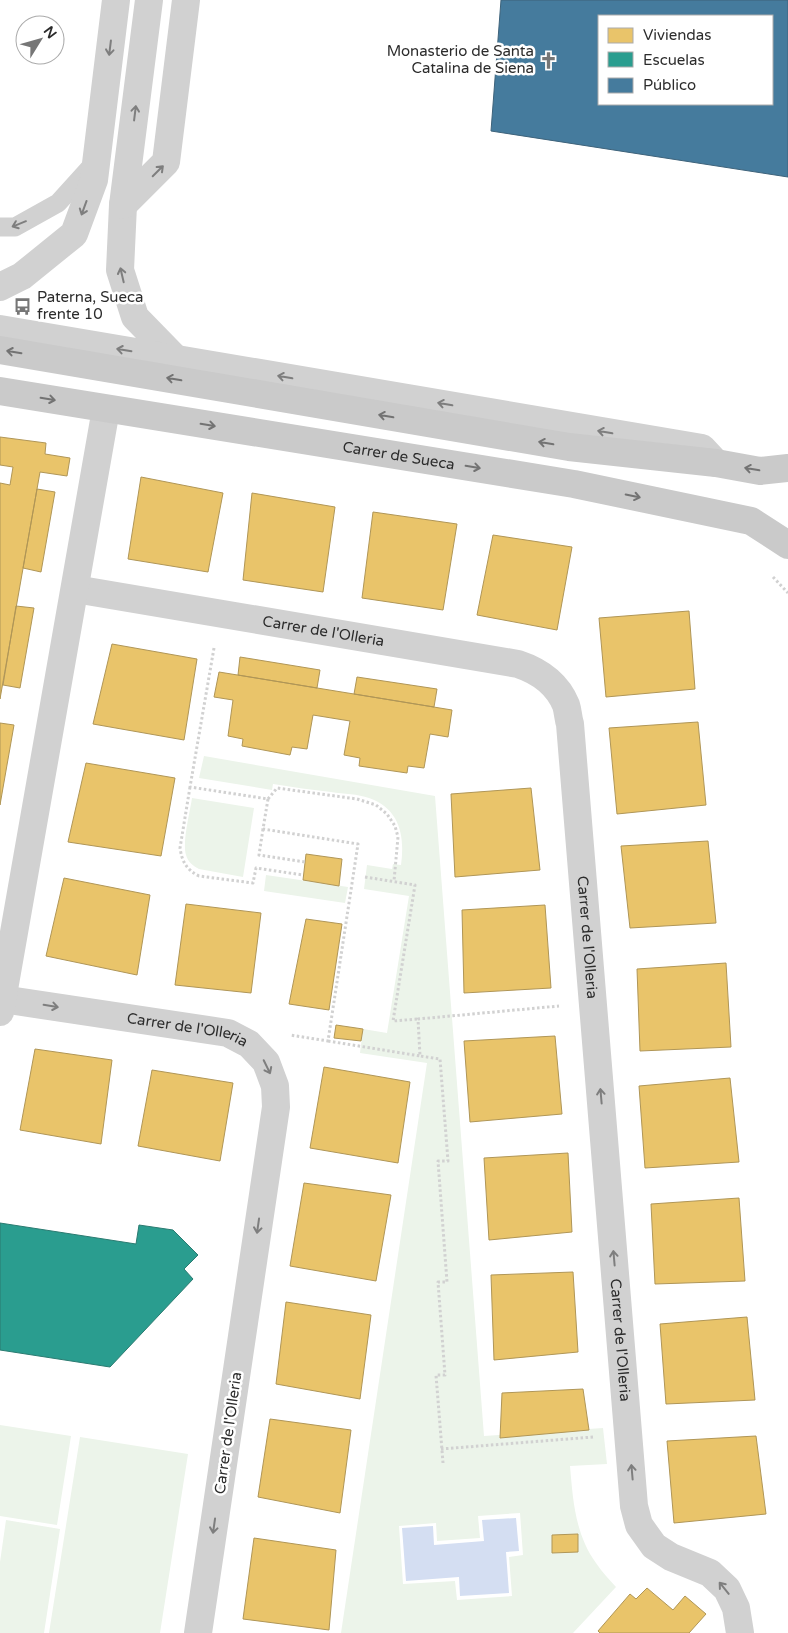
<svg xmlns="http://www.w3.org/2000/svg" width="788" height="1633" font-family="'Varela Round',sans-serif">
	<rect width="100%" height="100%" fill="#fff"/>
	<path fill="#ecf4ea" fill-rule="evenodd" d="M204 756 435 796 484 1436 603 1428 607 1464 570 1466C573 1500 575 1534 596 1563 602 1572 609 1579 616 1587L573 1633H341L427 1063 360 1053 363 1029 387 1033 409 896 364 889 367 865 392 869 393 864 401 865C405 836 400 809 369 798 358 794 344 794 331 792 312 790 293 787 273 784L272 790 199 778ZM520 1513 523 1555 509 1557 512 1596 457 1600 455 1581 403 1584 399 1526 436 1523 437 1541 480 1538 478 1516ZM577 1534 578 1552 552 1553V1535Z
		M192 798 254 808 243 877 199 869C193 866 188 862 186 855 182 842 190 812 192 798Z
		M266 875 348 887 345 903 264 891Z
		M0 1425 71 1436 57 1525 0 1516Z
		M80 1437 188 1454 160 1633H49Z
		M6 1520 60 1529 44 1633H0V1562Z"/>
	<path fill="#d4def2" d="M516 1518 519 1551 506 1552 509 1593 460 1596 459 1577 406 1581 402 1528 433 1526 434 1545 484 1541 482 1520Z"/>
	<path fill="#e9c46a" stroke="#b09657" d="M0 437 46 443 45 454 70 458 67 476 40 472 0 699V483L10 485 13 467 0 465Z
		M141 477 223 493 208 572 128 559Z
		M37 489 55 492 41 572 23 568Z
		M252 493 335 507 323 592 243 580Z
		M373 512 457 524 443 610 362 598Z
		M493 535 572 547 557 630 477 615Z
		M16 606 34 608 20 688 3 685Z
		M689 611 695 689 606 697 599 618Z
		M112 644 197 659 184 740 93 724Z
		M240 657 320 670 317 688 238 675Z
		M219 672 452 710 448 737 430 734 424 768 408 766 407 773 359 766 360 758 344 755 350 721 313 715 307 749 292 747 290 755 242 746 243 739 228 736 233 700 214 697Z
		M357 677 437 689 434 707 354 694Z
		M698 722 706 805 617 814 609 728Z
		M0 723 14 725 0 805Z
		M86 763 175 778 161 856 68 842Z
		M531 788 540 870 455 877 451 794Z
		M708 841 716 923 630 928 621 846Z
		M306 854 342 859 339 886 303 880Z
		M64 878 150 895 137 975 46 956Z
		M186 904 261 913 251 993 175 985Z
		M545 905 551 988 464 993 462 910Z
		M306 919 342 924 329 1010 289 1004Z
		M726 963 731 1047 640 1051 637 969Z
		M336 1025 363 1029 361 1041 334 1038Z
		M555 1036 562 1114 470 1122 464 1041Z
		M35 1049 112 1060 101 1144 20 1130Z
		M324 1067 410 1082 398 1163 310 1148Z
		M152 1070 233 1083 220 1161 138 1146Z
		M730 1078 739 1162 645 1168 639 1086Z
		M568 1153 572 1232 489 1240 484 1158Z
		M304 1183 391 1195 376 1281 290 1266Z
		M739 1198 745 1281 655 1284 651 1204Z
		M573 1272 578 1352 494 1360 491 1275Z
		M286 1302 371 1315 360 1399 276 1384Z
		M747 1317 755 1400 666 1404 660 1324Z
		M583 1389 589 1430 500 1438 502 1393Z
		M270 1419 351 1430 340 1513 258 1497Z
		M756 1436 766 1514 674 1523 667 1441Z
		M578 1534V1552L552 1553V1535Z
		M254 1538 336 1550 329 1630 243 1619Z
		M647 1588 673 1610 685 1596 706 1614 689 1633H600L598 1631 630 1594 636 1599Z"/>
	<path fill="#2a9d8f" stroke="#2b7b71" d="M0 1223 136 1244 139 1225 173 1230 198 1255 184 1269 193 1279 110 1367 0 1350Z"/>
	<path fill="#457b9d" stroke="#3e637b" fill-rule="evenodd" d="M501 0H788V177L491 131ZM599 16H772V104H599Z"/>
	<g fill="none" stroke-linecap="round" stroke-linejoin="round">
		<path stroke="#d1d1d1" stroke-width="3" stroke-dasharray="2.5 2.5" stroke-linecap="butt" d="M773 577 788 593
			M214 648 190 787 268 799 263 829 358 844 328 1041 290 1035
			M190 787 180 848C182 862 187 870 199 876L253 883 256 868 303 875
			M268 799 277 788 357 799 376 805 387 814 395 826 398 837 394 881
			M263 829 259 855 305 862
			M365 877 415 885 393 1021 418 1019
			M328 1041 420 1056
			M441 1449 593 1437
			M443 1463 436 1375H445L438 1282H447L438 1161H448L440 1059 420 1056 418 1019 559 1006"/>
		<path stroke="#d1d1d1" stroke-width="19" d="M0 227H15L58 203 96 161"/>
		<g stroke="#d1d1d1" stroke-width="28">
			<path d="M149 0 123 205 120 270 135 317 175 358"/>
			<path d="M123 205 166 162 186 0"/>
			<path d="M0 287 22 276 74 234 94 180 116 0"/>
			<path d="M0 329 702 448 716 463"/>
			<path id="s1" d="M75 589 518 664C539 671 557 683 566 705 568 711 568 718 570 724L634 1506 639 1525 654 1546 671 1557 710 1573 727 1589 736 1608 740 1633"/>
			<path id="s2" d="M2 999 228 1033 249 1044 266 1062 275 1086 276 1107 198 1633"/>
			<path d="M0 1012 106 409"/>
		</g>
		<g stroke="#cacaca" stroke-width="28">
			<path d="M0 350 569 447 716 463 760 471 788 468"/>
			<path id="s3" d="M0 391 574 484 751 521 788 545"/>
		</g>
	</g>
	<defs><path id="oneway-shaft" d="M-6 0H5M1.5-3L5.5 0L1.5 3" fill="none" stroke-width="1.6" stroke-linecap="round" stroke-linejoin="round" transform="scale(1.25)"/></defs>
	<g stroke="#7e7e7e">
		<use href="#oneway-shaft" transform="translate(110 48) rotate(97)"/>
		<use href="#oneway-shaft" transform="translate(135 113) rotate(-83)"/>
		<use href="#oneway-shaft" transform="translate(158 171) rotate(-45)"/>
		<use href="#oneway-shaft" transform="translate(84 208) rotate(110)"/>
		<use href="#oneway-shaft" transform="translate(19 224) rotate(158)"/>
		<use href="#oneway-shaft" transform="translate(122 275) rotate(-103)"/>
		<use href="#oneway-shaft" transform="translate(124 350) rotate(-171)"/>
		<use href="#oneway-shaft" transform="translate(285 377) rotate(-170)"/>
		<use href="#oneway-shaft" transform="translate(445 404) rotate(-170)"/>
		<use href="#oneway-shaft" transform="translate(605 432) rotate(-170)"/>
		<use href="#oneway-shaft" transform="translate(51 1006) rotate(9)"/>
		<use href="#oneway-shaft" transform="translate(267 1067) rotate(64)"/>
		<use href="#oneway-shaft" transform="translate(601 1096) rotate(-95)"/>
		<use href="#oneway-shaft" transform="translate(258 1226) rotate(98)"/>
		<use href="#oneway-shaft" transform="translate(614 1258) rotate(-95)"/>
		<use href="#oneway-shaft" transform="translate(632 1472) rotate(-95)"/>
		<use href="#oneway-shaft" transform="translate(214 1526) rotate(98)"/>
		<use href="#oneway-shaft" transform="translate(724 1588) rotate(-129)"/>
	</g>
	<g stroke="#737373">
		<use href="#oneway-shaft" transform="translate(14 352) rotate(-171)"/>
		<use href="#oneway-shaft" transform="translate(174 379) rotate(-170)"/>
		<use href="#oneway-shaft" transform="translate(48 399) rotate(9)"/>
		<use href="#oneway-shaft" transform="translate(386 416) rotate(-170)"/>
		<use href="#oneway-shaft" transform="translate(208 425) rotate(9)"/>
		<use href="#oneway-shaft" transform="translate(546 443) rotate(-170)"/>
		<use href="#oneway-shaft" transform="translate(473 467) rotate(9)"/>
		<use href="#oneway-shaft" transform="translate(752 469) rotate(-170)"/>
		<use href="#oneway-shaft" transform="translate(633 496) rotate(12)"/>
	</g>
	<defs>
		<symbol id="church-bare" viewBox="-9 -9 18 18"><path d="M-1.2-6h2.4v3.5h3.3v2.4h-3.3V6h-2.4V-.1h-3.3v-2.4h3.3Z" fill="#767676" stroke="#fff" stroke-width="2.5" paint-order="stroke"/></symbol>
		<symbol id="bus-bare" viewBox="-9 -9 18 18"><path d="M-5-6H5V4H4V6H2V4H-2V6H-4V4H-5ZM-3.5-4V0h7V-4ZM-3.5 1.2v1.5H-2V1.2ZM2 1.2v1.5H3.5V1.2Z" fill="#767676" stroke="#fff" stroke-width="2.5" paint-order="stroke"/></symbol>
	</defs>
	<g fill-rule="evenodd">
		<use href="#church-bare" x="536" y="48" width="25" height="25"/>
		<use href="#bus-bare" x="10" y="294" width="25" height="25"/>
	</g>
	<g text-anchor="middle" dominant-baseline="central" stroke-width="5" stroke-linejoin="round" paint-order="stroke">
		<g font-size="15" fill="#2c2c2c" stroke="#fff" text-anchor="end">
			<text x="534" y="51">Monasterio de Santa<tspan x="534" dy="17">Catalina de Siena</tspan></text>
			<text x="37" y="297" text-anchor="start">Paterna, Sueca<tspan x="37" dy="17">frente 10</tspan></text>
		</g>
		<g font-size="15" fill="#2c2c2c" stroke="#fff">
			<text stroke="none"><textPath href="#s3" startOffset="404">Carrer de Sueca</textPath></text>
			<text stroke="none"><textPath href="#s1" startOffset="252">Carrer de l'Olleria</textPath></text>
			<text stroke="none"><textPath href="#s1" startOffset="748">Carrer de l'Olleria</textPath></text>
			<text stroke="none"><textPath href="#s2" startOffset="188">Carrer de l'Olleria</textPath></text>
			<text stroke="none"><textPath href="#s1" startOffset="1152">Carrer de l'Olleria</textPath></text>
			<text transform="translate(228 1433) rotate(-82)">Carrer de l'Olleria</text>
		</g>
	</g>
	<rect x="598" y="15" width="175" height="90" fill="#ffffff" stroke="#ababab"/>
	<rect x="608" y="28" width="25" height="15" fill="#e9c46a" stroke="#ababab"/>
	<text x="643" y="40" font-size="15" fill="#2c2c2c">Viviendas</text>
	<rect x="608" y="52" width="25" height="15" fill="#2a9d8f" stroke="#ababab"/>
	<text x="643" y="65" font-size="15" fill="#2c2c2c">Escuelas</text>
	<rect x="608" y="78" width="25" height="15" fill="#457b9d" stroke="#ababab"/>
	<text x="643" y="90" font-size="15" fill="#2c2c2c">Público</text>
	<g transform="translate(40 40) rotate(53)"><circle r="24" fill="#ffffff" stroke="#ababab"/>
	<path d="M0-4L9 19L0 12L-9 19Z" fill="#767676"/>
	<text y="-8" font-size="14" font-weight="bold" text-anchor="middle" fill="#2c2c2c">N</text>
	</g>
</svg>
